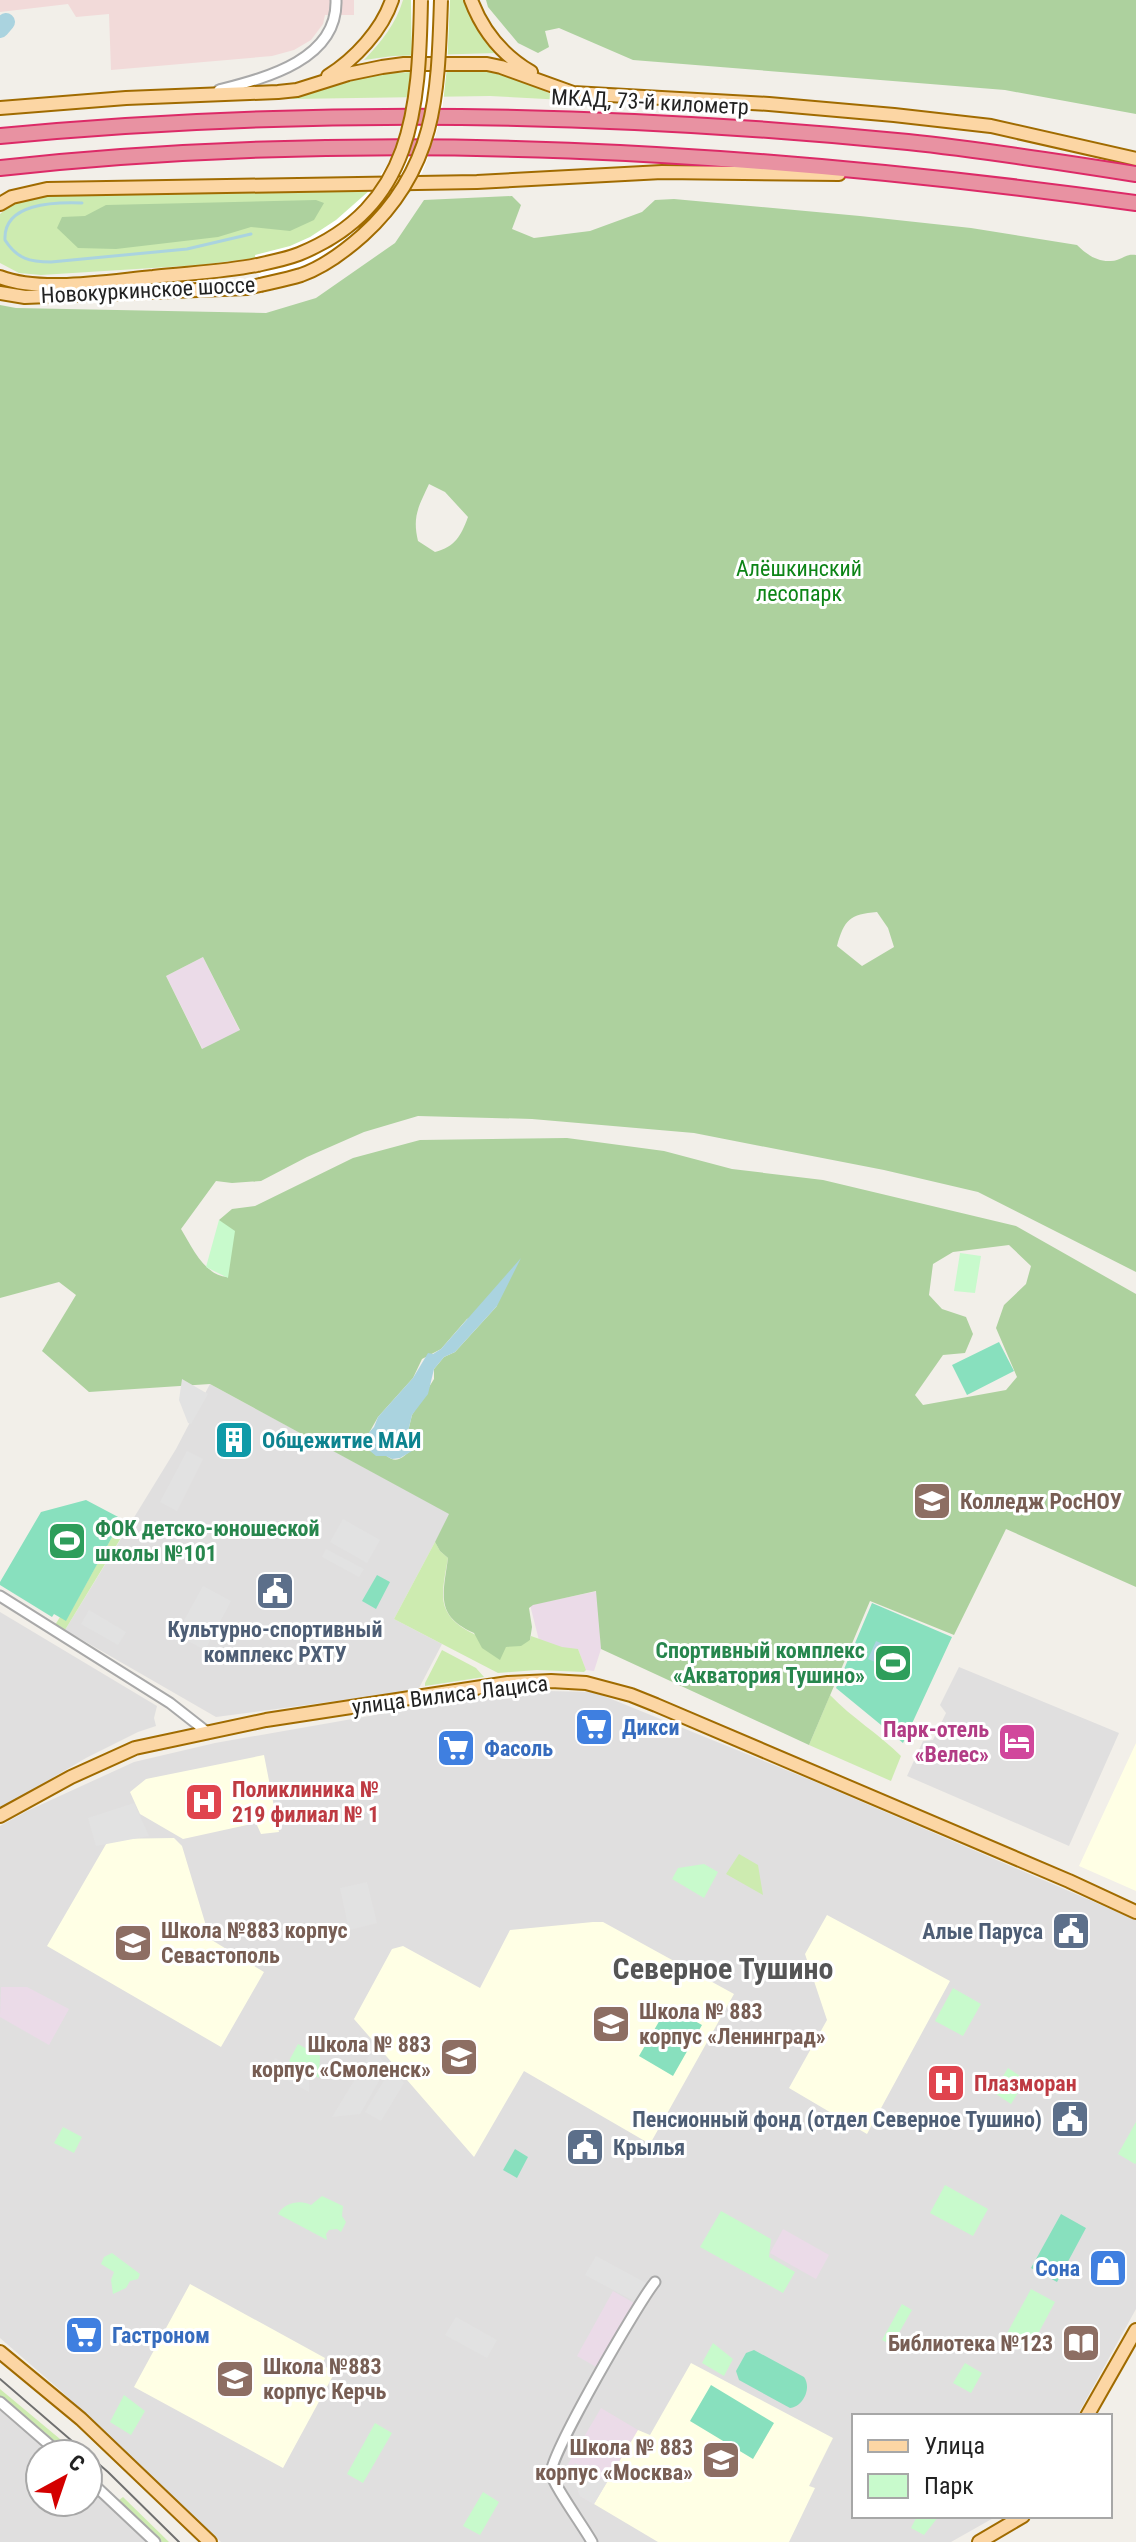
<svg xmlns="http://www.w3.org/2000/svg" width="1136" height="2542" font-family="'Roboto Condensed',sans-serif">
	<rect width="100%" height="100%" fill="#f2efe9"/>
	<path fill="#e0dfdf" d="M210 1384 450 1514 394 1619 442 1644 418 1690 216 1717 65 1630 176 1449Z
		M0 1612 157 1706 154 1718 156 1726 138 1732 86 1758 0 1809Z
		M959 1667 1119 1733 1069 1846 907 1776 923 1741 933 1740 946 1713 940 1705Z
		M546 1691 594 1692 818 1783 1136 1920V2309L1077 2416H854V2516H997L951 2542H221L60 2390 0 2338V1826L27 1811 134 1762 215 1743 506 1692Z
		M0 2407 56 2454H40V2502H88V2484L149 2542H0Z"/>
	<path fill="#f2dad9" d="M0 0H354V15H325L323 24 311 40 294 50 272 56 111 70 109 14 76 17 68 4 0 12Z"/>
	<path fill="#ebdbe8" d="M203 957 240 1031 203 1050 166 976Z
		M598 1591 601 1649 594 1671 586 1670 578 1649 542 1652 530 1605Z
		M1 1987H27L69 2009 49 2045 0 2017Z
		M783 2229 829 2255 816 2279 770 2253Z
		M613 2291 634 2303 598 2368 577 2356Z
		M601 2408 638 2430 594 2504 580 2496 568 2464Z"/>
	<path fill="#ffffe5" d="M1136 1743V1891L1079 1866Z
		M264 1755 279 1832 261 1834 256 1823 183 1839 140 1814 130 1792 146 1779Z
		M174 1838 182 1846 210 1939 264 1972 221 2047 47 1946 109 1839Z
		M827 1915 950 1981 867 2134 789 2088 827 2020 805 1954Z
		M593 1922H603L734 1994 650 2144 524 2071 474 2157 354 2019 392 1949 403 1946 480 1988 510 1930Z
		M190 2284 325 2358 322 2365 335 2372 283 2468 134 2387Z
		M691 2363 833 2438 809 2486 815 2488 789 2542H658L594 2504 638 2430 650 2435Z"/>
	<path fill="#cdebb0" d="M403 0H465L476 25 497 53 393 56 364 60C381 42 396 24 403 0Z
		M465 69 507 73 557 97 583 101 490 96 290 99 376 74Z
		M364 189 412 190 358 246 255 256V258L200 265 41 275 19 273 0 263V214L13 204 46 194Z
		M122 1519 130 1523 65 1630 55 1625 60 1617 66 1620Z
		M435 1542 440 1551 448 1558C446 1570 443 1583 443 1595 443 1628 481 1636 506 1647L530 1640 531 1636 562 1647 578 1649 586 1670 584 1672 537 1670 498 1673 394 1619Z
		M442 1650 476 1668 484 1677 425 1686V1683Z
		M830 1695C852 1718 879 1734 901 1756L891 1781 809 1745Z
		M739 1854 758 1865 763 1895 726 1874Z
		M0 2389 66 2444 63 2448 0 2396Z
		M123 2497 169 2542H162L119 2500Z"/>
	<path fill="#add19e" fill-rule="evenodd" d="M486 0H1136V114L1005 90 633 60 559 28 545 31 549 47 538 53 518 43 488 7Z
		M512 196 521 205 512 229 534 238 590 231 642 212 655 200 674 199 860 216 971 228 1077 245C1086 254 1097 262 1111 261 1121 261 1125 253 1136 255V1272L978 1192 884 1170 694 1133 532 1119 418 1116 364 1132 307 1157 261 1181 232 1183 216 1181 181 1229C192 1247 204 1275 227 1277L225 1246 219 1220 232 1209 255 1206 353 1158 420 1140 567 1138 664 1151 732 1169 823 1180 1016 1226 1136 1294V1587L1006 1529 954 1635 870 1601 809 1745 601 1649 596 1591 533 1605 529 1608 532 1627 530 1640 521 1646 506 1647 500 1660 482 1648 474 1633C435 1616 443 1595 448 1558L440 1551 435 1542 449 1514 210 1384 89 1392 42 1351 76 1295 59 1282 0 1298V305L16 308 266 313 316 298 395 243 424 200ZM429 484 445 492 468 517C461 536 455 547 435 552L418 541C412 516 419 506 429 484ZM877 912 888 928 894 947 862 966 837 946C844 920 850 914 877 912ZM203 957 240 1030 202 1049 166 976ZM1009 1245 1031 1266 1026 1284 1004 1305 996 1328 1017 1377 1006 1390 923 1405 915 1395 943 1355 965 1353 973 1334 966 1317 942 1309 929 1295 933 1264 953 1252ZM497 1306 455 1352 444 1357 434 1369V1379L412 1415 404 1448 411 1451C407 1453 404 1457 399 1459 386 1464 376 1441 369 1433L378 1417 413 1378 422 1359 441 1349 467 1319Z
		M316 200 324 203 314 220 290 231 251 227 218 237 116 249 78 248 57 228 62 217 85 216 106 205Z"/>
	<path fill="#c8facc" d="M219 1220 235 1231 228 1278 206 1267Z
		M960 1253 981 1256 975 1293 954 1291Z
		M704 1864 718 1872 704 1898 672 1879 678 1868Z
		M953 1988 981 2004 963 2036 935 2021Z
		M298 2044 320 2056 319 2078 289 2061Z
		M1008 2068 1026 2080 1011 2104 993 2092Z
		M1136 2122V2163L1135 2164 1118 2154Z
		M63 2127 82 2137 74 2153 54 2143Z
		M945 2185 988 2209 973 2236 930 2213Z
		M322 2196 343 2206 342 2216 346 2222 341 2232 337 2229 329 2230 326 2234 327 2240 278 2214C284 2203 300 2199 311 2205Z
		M721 2211 771 2239 769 2257 795 2272 783 2293 700 2247Z
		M112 2253 140 2274 138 2279 130 2281 126 2288 113 2294 111 2280 114 2272 101 2264 104 2257Z
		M1031 2289 1055 2302 1030 2349 1006 2335Z
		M902 2304 912 2310 892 2345 882 2340Z
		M713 2343 733 2359 724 2376 702 2363Z
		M965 2363 982 2373 971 2393 953 2383Z
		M124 2395 145 2411 131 2435 110 2422Z
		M375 2423 392 2433 363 2483 347 2474Z
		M483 2492 499 2502 480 2535 463 2526Z
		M917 2516H939L924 2535 911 2528Z"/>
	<path fill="#88e0be" d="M999 1342 1014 1371 967 1395 952 1365Z
		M86 1500 122 1519 66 1621 54 1614 52 1617 0 1585V1582L41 1512Z
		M377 1575 390 1582 376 1609 362 1601Z
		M872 1603 952 1637 903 1743 836 1688Z
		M668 2006 702 2025 673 2076 639 2056Z
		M515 2149 528 2157 517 2178 503 2170Z
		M1061 2214 1086 2228 1057 2282 1031 2268Z
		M754 2350 804 2377C812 2388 803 2407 790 2408L739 2380 736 2371 746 2353Z
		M711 2385 774 2423 753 2459 690 2421Z"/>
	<path fill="#e2e2e2" d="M182 1379 208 1394 191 1424 188 1423 179 1400Z
		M187 1451 203 1459 177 1511 160 1502Z
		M343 1519 380 1540 367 1563 330 1542Z
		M326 1549 364 1569 359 1577 322 1557Z
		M203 1586 231 1601 205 1650 176 1635Z
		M89 1610 126 1632 118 1645 81 1624Z
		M134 1803 149 1836 96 1846 88 1818Z
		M367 1882 377 1923 349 1930 340 1888Z
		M374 2048 387 2067 360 2114 332 2117Z
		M275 2058 309 2077V2092L269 2070Z
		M391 2069 404 2083 381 2121 365 2112Z
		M596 2256 646 2283 636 2302 585 2275Z
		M456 2317 497 2340 487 2358 445 2335Z
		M575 2463 607 2482 594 2504 580 2496 570 2471Z"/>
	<path fill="#aad3df" d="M521 1258 497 1306 455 1352 444 1357 434 1369 428 1394 412 1415 404 1448 412 1451 400 1458 392 1459 386 1456H376L363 1445V1439L374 1427 378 1417 413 1378 428 1353 433 1354 441 1349Z
		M876 1641 909 1655 901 1673 868 1659Z"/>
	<path fill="#fff" d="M411 0H450L447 67 442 112 433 145 422 173 389 221 358 249 306 281 262 293 255 255 290 246 310 237 336 220 370 190 392 158 406 112 412 66Z"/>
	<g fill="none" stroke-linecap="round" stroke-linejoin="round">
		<path stroke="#aad3df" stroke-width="3" d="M82 203C54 202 3 203 5 240 17 259 30 262 51 262L187 249 251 234"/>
		<path stroke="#aad3df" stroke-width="18" d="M0 29 6 22"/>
		<defs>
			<path id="minor" d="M219 90C265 78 338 60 336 0
				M0 1596 170 1703 207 1732
				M0 2402 60 2454
				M88 2479 155 2542
				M592 2542C585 2529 552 2483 551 2473 551 2453 638 2303 655 2282"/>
			<path id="major" d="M471 0C483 32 502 55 531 72
				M328 76C355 59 382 30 392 0
				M0 108 126 98 278 92 297 90 348 74 382 67 404 64H487L501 67 573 93 769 104 894 115 991 126 1136 159
				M0 204 12 197 47 189 477 182 662 172 839 174
				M0 277C41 293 109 281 153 277 188 273 223 272 257 265
				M0 293 25 297 247 288 260 285
				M0 1816 71 1777 135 1748 266 1720 508 1683 551 1681 586 1683 631 1695 656 1705 1069 1881 1136 1912
				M0 2352 81 2419 210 2542
				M1087 2416 1136 2330
				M979 2542 1023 2516"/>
			<path id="highway" d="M0 136C302 107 606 112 908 142 984 150 1060 162 1136 174
				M0 168C378 127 760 151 1136 203"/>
		</defs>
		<use href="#minor" stroke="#a9a9a9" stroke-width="13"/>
		<use href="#major" stroke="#a06b00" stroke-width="16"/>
		<use href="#highway" stroke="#dc2a67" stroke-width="18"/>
		<use href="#minor" stroke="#fff" stroke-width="9"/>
		<use href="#major" stroke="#fcd6a4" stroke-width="12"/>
		<use href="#highway" stroke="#e892a2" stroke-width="14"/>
		<path stroke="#707070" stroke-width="2" d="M0 2379 108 2472 179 2542"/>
		<defs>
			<path id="major-bridge" d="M257 265C271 262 286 259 299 254 414 207 419 108 421 0
				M260 285C273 282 288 279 301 275 324 267 345 251 363 235 437 168 438 93 441 0"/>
		</defs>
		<use href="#major-bridge" stroke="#a06b00" stroke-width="16" stroke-linecap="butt"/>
		<use href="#major-bridge" stroke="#fcd6a4" stroke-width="12"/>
	</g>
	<defs>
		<symbol id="building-square" viewBox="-11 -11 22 22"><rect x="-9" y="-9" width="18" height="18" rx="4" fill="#0f9aa8" stroke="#fff"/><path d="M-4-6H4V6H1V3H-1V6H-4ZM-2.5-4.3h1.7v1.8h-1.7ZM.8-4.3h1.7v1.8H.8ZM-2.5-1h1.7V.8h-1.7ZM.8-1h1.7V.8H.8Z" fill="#fff"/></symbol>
		<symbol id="university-square" viewBox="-11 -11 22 22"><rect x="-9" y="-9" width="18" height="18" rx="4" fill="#8d6e63" stroke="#fff"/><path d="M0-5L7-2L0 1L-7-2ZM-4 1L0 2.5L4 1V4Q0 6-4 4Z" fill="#fff"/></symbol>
		<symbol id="stadium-square" viewBox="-11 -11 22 22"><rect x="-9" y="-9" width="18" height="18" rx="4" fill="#2e9e5b" stroke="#fff"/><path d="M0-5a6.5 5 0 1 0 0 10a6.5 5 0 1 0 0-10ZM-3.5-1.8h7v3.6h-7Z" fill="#fff"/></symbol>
		<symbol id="civic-square" viewBox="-11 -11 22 22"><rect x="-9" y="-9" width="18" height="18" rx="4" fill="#5c6f8a" stroke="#fff"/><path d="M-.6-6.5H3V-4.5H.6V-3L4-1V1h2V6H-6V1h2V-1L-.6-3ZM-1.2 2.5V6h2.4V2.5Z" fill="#fff"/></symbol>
		<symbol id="supermarket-square" viewBox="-11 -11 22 22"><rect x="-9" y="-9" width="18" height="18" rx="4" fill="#3f7fe0" stroke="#fff"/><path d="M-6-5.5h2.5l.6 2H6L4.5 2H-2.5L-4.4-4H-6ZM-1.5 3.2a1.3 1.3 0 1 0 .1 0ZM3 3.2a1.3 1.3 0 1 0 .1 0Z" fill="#fff"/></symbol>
		<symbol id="hotel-square" viewBox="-11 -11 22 22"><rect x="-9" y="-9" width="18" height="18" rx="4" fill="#d1479c" stroke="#fff"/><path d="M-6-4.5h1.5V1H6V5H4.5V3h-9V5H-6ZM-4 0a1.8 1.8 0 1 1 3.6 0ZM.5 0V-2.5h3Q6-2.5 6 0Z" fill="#fff"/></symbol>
		<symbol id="hospital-square" viewBox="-11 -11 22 22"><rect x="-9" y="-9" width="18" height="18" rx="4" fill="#e0444e" stroke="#fff"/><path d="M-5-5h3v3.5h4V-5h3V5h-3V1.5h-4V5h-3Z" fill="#fff"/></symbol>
		<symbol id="school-square" viewBox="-11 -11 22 22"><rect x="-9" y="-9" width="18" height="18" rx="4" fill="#8d6e63" stroke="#fff"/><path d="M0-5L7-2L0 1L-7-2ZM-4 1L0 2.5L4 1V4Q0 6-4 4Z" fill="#fff"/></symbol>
		<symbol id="shop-square" viewBox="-11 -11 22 22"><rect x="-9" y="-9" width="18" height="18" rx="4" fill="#3f7fe0" stroke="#fff"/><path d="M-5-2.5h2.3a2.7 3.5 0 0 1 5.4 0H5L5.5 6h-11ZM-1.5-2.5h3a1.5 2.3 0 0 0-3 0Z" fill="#fff"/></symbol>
		<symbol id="library-square" viewBox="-11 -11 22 22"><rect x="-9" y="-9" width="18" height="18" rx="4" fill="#8d6e63" stroke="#fff"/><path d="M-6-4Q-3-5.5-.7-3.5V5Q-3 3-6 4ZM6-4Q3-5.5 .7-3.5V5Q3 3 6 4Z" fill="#fff"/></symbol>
	</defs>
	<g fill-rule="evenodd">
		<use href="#building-square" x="212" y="1418" width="44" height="44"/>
		<use href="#university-square" x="910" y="1479" width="44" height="44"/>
		<use href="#stadium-square" x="45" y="1519" width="44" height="44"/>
		<use href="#civic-square" x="253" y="1569" width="44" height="44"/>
		<use href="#stadium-square" x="871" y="1641" width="44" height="44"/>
		<use href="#supermarket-square" x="572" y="1705" width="44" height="44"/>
		<use href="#hotel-square" x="995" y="1720" width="44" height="44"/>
		<use href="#supermarket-square" x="434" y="1726" width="44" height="44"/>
		<use href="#hospital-square" x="182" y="1780" width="44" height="44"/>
		<use href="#civic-square" x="1049" y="1909" width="44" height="44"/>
		<use href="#school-square" x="111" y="1921" width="44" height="44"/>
		<use href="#school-square" x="589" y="2002" width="44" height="44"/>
		<use href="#school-square" x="437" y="2035" width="44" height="44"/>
		<use href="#hospital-square" x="924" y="2061" width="44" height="44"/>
		<use href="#civic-square" x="1048" y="2097" width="44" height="44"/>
		<use href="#civic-square" x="563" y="2125" width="44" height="44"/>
		<use href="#shop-square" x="1086" y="2246" width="44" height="44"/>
		<use href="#supermarket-square" x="62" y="2313" width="44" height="44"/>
		<use href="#library-square" x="1059" y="2321" width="44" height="44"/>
		<use href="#school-square" x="213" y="2357" width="44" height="44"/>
		<use href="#school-square" x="699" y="2438" width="44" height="44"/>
	</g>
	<g text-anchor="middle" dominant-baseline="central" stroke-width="6" stroke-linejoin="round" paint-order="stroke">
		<g font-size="22" fill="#222" stroke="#fff">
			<text transform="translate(650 102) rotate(3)">МКАД, 73-й километр</text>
			<text transform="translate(148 290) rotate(-3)">Новокуркинское шоссе</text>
			<text transform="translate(450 1695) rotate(-7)">улица Вилиса Лациса</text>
		</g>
		<g font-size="22" fill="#0c8416" stroke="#fff">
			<text x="799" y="568">Алёшкинский<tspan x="799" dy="25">лесопарк</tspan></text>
		</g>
		<g font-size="22" font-weight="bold" fill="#0d838f" stroke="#fff" text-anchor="start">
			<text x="262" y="1440">Общежитие МАИ</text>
		</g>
		<g font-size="22" font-weight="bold" fill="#785e54" stroke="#fff" text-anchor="start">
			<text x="960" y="1501">Колледж РосНОУ</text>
			<text x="161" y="1930">Школа №883 корпус<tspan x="161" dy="25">Севастополь</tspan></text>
			<text x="639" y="2011">Школа № 883<tspan x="639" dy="25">корпус «Ленинград»</tspan></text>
			<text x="431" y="2044" text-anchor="end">Школа № 883<tspan x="431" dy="25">корпус «Смоленск»</tspan></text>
			<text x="1053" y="2343" text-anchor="end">Библиотека №123</text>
			<text x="263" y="2366">Школа №883<tspan x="263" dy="25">корпус Керчь</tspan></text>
			<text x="693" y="2447" text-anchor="end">Школа № 883<tspan x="693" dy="25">корпус «Москва»</tspan></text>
		</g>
		<g font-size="22" font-weight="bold" fill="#27864d" stroke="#fff" text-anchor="start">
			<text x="95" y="1528">ФОК детско-юношеской<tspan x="95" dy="25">школы №101</tspan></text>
			<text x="865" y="1650" text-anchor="end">Спортивный комплекс<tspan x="865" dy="25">«Акватория Тушино»</tspan></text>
		</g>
		<g font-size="22" font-weight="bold" fill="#4e5e75" stroke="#fff" text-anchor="end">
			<text x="275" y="1629" text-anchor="middle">Культурно-спортивный<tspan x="275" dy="25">комплекс РХТУ</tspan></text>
			<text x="1043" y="1931">Алые Паруса</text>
			<text x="1042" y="2119">Пенсионный фонд (отдел Северное Тушино)</text>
			<text x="613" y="2147" text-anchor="start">Крылья</text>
		</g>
		<g font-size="22" font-weight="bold" fill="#366cbe" stroke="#fff" text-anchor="start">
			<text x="622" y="1727">Дикси</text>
			<text x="484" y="1748">Фасоль</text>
			<text x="1080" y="2268" text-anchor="end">Сона</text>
			<text x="112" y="2335">Гастроном</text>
		</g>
		<g font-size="22" font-weight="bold" fill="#b23c85" stroke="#fff" text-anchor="end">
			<text x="989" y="1729">Парк-отель<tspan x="989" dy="25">«Велес»</tspan></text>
		</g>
		<g font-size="22" font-weight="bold" fill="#be3a42" stroke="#fff" text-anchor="start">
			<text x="232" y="1789">Поликлиника №<tspan x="232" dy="25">219 филиал № 1</tspan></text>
			<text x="974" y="2083">Плазморан</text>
		</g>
		<g font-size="30" font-weight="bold" fill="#555" stroke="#fff">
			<text x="723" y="1968">Северное Тушино</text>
		</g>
	</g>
	<rect x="852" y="2414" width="260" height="104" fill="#ffffff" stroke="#a7a7a7" stroke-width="2"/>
	<rect x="868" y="2440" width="40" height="12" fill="#fcd6a4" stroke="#a7a7a7" stroke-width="2"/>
	<text x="924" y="2454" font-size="24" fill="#222222">Улица</text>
	<rect x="868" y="2474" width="40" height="24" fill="#c8facc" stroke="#a7a7a7" stroke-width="2"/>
	<text x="924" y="2494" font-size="24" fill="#222222">Парк</text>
	<g transform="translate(64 2478) rotate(40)"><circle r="38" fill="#ffffff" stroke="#a7a7a7" stroke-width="2"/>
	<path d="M0-6L14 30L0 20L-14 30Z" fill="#d40000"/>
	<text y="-12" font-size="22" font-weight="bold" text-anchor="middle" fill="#222222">С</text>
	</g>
</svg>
